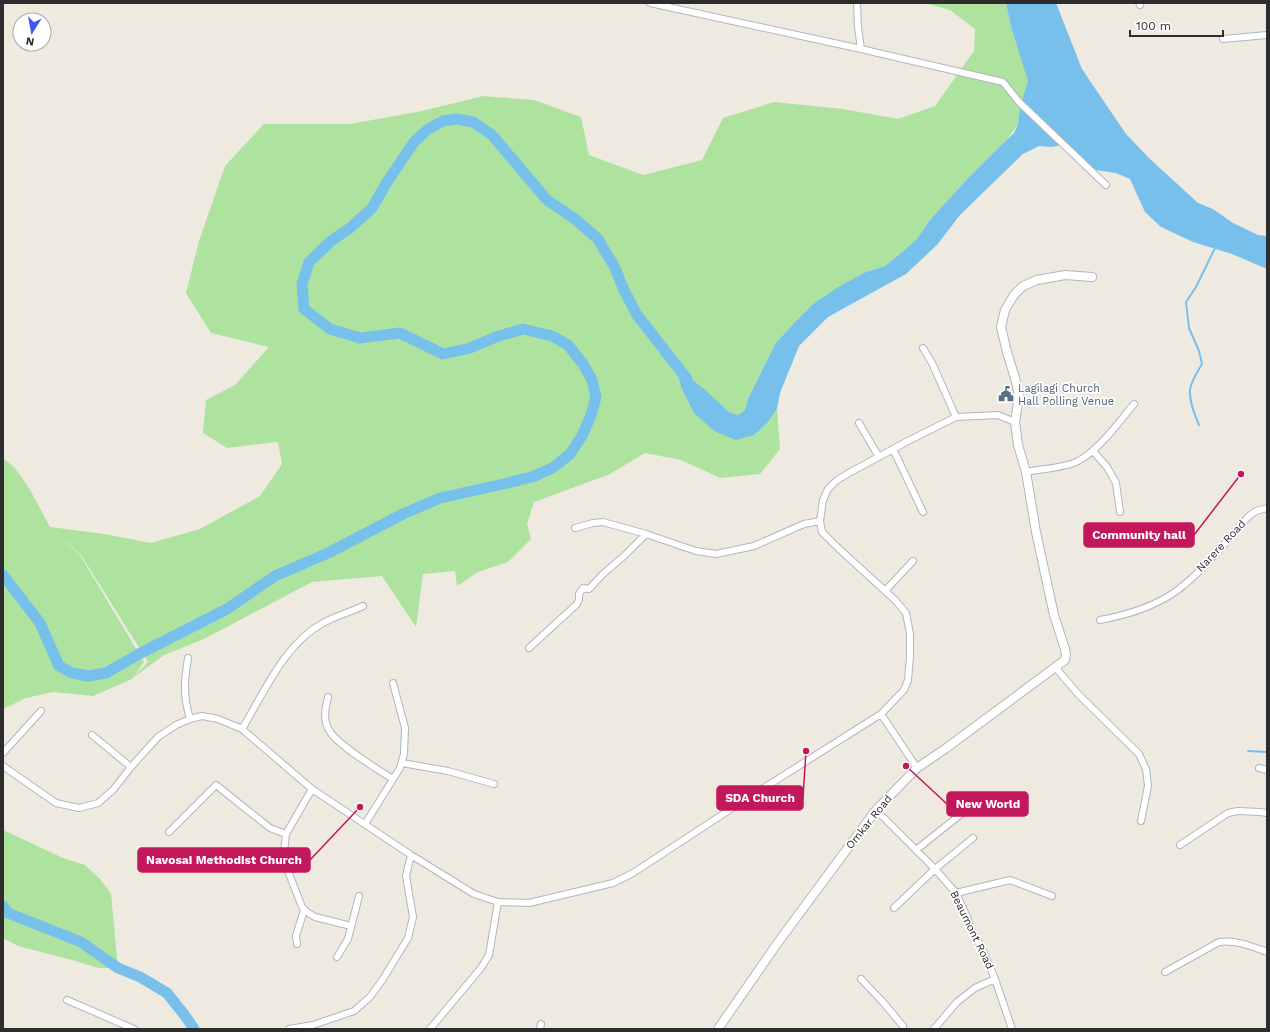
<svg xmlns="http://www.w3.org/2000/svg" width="1270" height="1032" font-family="'Work Sans',sans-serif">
	<rect width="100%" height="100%" fill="#eeeae0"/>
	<path fill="#aee29f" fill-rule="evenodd" d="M925 3H1006L1011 27 1029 81 1020 107 1018 124 1004 144 969 177 929 221 917 239 901 253 885 266 866 272 813 304 794 323 775 344 748 399 745 410 738 415 729 412 678 369 754 435 777 409 780 449 760 474 720 478 681 460 645 453 608 475 534 502 527 524 531 539 508 562 478 572 457 586 455 571 423 574 416 627 382 576 312 582 204 639 164 655 130 680 93 696 53 692 26 698 3 709V459C21 467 40 509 50 527L104 534 151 543 200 529 260 496 282 464 278 442 227 448 203 433 206 400 235 385 269 347 211 333 186 293 199 241 225 166 264 124H350L422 111 483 96 534 100 581 117 589 155 643 175 702 160 723 118 774 102 843 109 898 119 935 106 974 51 975 29 950 10ZM50 528 81 555 148 662 134 676 144 662 80 555Z
		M3 830 63 858 85 865 100 879 111 894 118 968H98L72 960 18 946 3 938Z"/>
	<path fill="#77c0ec" d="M1006 3H1056L1082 69 1126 134 1149 158 1198 203 1213 209 1233 223 1258 235 1267 236V269L1232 254 1193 242 1161 227 1145 212 1130 179 1116 173 1096 170 1062 145 1052 147 1039 146 1023 154 960 215 937 245 906 274 828 317 799 346 780 393 777 409 767 423 754 435 736 440 714 431 694 413 681 387 677 368 704 389 729 412 738 415 745 410 748 399 775 344 794 323 813 304 840 286 866 272 885 266 901 253 917 239 929 221 969 177 1014 133 1018 124 1020 107 1028 81 1011 27Z"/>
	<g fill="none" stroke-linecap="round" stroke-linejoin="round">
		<path stroke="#77c0ec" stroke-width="2" d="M1199 425C1195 415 1189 402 1190 390 1191 381 1198 371 1202 364L1199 351 1189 328 1186 302 1196 287 1216 246
			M1248 751 1267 752"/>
		<path stroke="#77c0ec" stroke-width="11" d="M3 575 40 623 59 666 72 673 88 676 106 673 139 654 227 609 275 576 328 553 403 514 440 498 508 483 535 476 554 467 570 454 582 436 591 415 596 397 592 380 583 364 568 345 552 336 523 329 496 337 470 348 443 354 400 333 360 338 330 329 304 309 302 284 309 262 331 241 350 228 372 208 387 182 414 142 428 129 443 121 457 119 473 122 492 135 547 200 575 219 598 239 615 268 624 290 637 315 687 379
			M3 906 8 913 81 942 118 968 140 977 167 993 186 1017 194 1029"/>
		<defs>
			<path id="minor" d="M650 3 861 49 1003 82 1019 102 1106 185
				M857 3 858 27 861 49
				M1139 3 1140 5
				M1223 39 1267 35
				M923 348 932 363 956 417
				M859 423 879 457
				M893 449 923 512
				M1093 451 1107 467 1116 483 1120 512
				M1026 472C1040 469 1066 468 1078 461 1099 450 1119 422 1134 404
				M575 528 593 523 603 522 646 534
				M885 591 913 561
				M1100 620C1127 615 1157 606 1179 589 1204 570 1228 539 1249 516L1256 511 1267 508
				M529 648 577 604 579 599V594L583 588 589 589 603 574 624 556 646 534 696 551 716 554 754 546 804 524 820 521
				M188 658C184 683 183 695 190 719
				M1055 667 1078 694 1139 754 1146 769 1148 786 1141 821
				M328 697C325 709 323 720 329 730 337 745 377 769 393 779
				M881 714 917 768
				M242 729C264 693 284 644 323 623 336 616 350 612 363 606
				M92 735 131 767
				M3 753 41 711
				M402 763 448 771 494 784
				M3 766 56 803 79 808 98 803 113 790 131 767 158 737 176 725 190 719 202 716 218 719 242 729 312 789 411 855 474 894 498 902 529 903 613 883 633 873 740 803 881 714 904 690 908 680 910 657V634L906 613 895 600 836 546 822 532 820 521 823 500 828 489 836 481 847 474 908 441 956 417 998 415 1015 422
				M1259 768 1267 770
				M312 789 286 834 284 852 288 871 302 907 307 912 315 917 351 926
				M876 810 935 869 956 893 967 917 970 927 981 946 995 979 1012 1029
				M365 824 400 768 404 754 405 728 393 683
				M169 832 216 785 270 828 286 834
				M1180 845 1228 813 1238 811 1260 812 1267 813
				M916 850 970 807
				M956 893 1010 880 1052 896
				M894 908 935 869 973 838
				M297 944 296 936 304 910
				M337 957 348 939 359 896
				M1165 972 1219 942C1237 940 1251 946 1267 952
				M861 979 882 1001 903 1026V1029
				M67 1000 134 1029
				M289 1029 313 1025 354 1011 370 997 383 979 408 938 413 917 406 876 411 855
				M430 1029 481 968 489 955 498 902
				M540 1029 541 1024
				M934 1029 957 1002 975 988 995 979"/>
			<path id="tertiary" d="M718 1029 779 941 876 810 917 768 945 749 1065 660 1066 655 1065 649 1054 615 1036 532 1026 472 1018 445 1015 422 1019 396 1015 378 1007 352 1001 327 1005 310 1014 295 1023 286 1037 280 1065 275 1092 277"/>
		</defs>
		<use href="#minor" stroke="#b3b5c0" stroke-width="8"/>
		<use href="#tertiary" stroke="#b3b5c0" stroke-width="10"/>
		<use href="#minor" stroke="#fff" stroke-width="6"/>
		<use href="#tertiary" stroke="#fff" stroke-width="8"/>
	</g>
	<defs>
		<symbol id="civic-bare" viewBox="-9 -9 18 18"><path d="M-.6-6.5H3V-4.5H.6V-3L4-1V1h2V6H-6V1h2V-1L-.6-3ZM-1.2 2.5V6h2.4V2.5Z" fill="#5c6f8a" stroke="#fff" stroke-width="2.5" paint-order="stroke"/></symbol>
	</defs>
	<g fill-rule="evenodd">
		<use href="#civic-bare" x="995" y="383" width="22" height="22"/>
	</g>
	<g text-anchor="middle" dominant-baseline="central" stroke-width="3.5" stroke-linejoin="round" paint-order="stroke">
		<g font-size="11" fill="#4e5e75" stroke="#fff" text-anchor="start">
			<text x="1018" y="388">Lagilagi Church<tspan x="1018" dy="13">Hall Polling Venue</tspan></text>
		</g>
		<g font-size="11" fill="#2d2d2d" stroke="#fff">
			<text transform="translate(1221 546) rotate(-47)">Narere Road</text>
			<text transform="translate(869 822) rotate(-51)">Omkar Road</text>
			<text transform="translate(972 930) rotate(64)">Beaumont Road</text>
		</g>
	</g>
	<path fill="none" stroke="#c2185b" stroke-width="1.5" d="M1241 474L1194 535M806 751L803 798M906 766L947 804M360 807L310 860"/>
	<g fill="#c2185b" stroke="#fff" stroke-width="1.5">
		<circle cx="1241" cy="474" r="4"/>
		<circle cx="806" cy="751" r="4"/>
		<circle cx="906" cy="766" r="4"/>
		<circle cx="360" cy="807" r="4"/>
	</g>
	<g fill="#c2185b" stroke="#c2185b" stroke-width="1.5">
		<rect x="1084" y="523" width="110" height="24" rx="4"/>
		<rect x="717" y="786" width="86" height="24" rx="4"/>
		<rect x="947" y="792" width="81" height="24" rx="4"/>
		<rect x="138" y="848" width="172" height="24" rx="4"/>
	</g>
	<g font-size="12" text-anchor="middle" font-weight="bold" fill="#fff">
		<text x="1139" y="539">Community hall</text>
		<text x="760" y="802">SDA Church</text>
		<text x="988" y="808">New World</text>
		<text x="224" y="864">Navosai Methodist Church</text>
	</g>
	<rect width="1270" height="1032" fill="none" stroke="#2d2d2d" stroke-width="8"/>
	<g transform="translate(32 32) rotate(191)"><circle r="19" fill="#ffffff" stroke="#ababab"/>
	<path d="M0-3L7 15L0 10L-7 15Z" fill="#4653f5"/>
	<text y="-6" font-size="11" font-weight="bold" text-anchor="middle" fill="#2d2d2d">N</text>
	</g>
	<path d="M1130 30v6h93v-6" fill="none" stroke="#2d2d2d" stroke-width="2"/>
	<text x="1136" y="30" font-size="12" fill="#2d2d2d" stroke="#ffffff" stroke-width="3" paint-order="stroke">100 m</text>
</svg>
